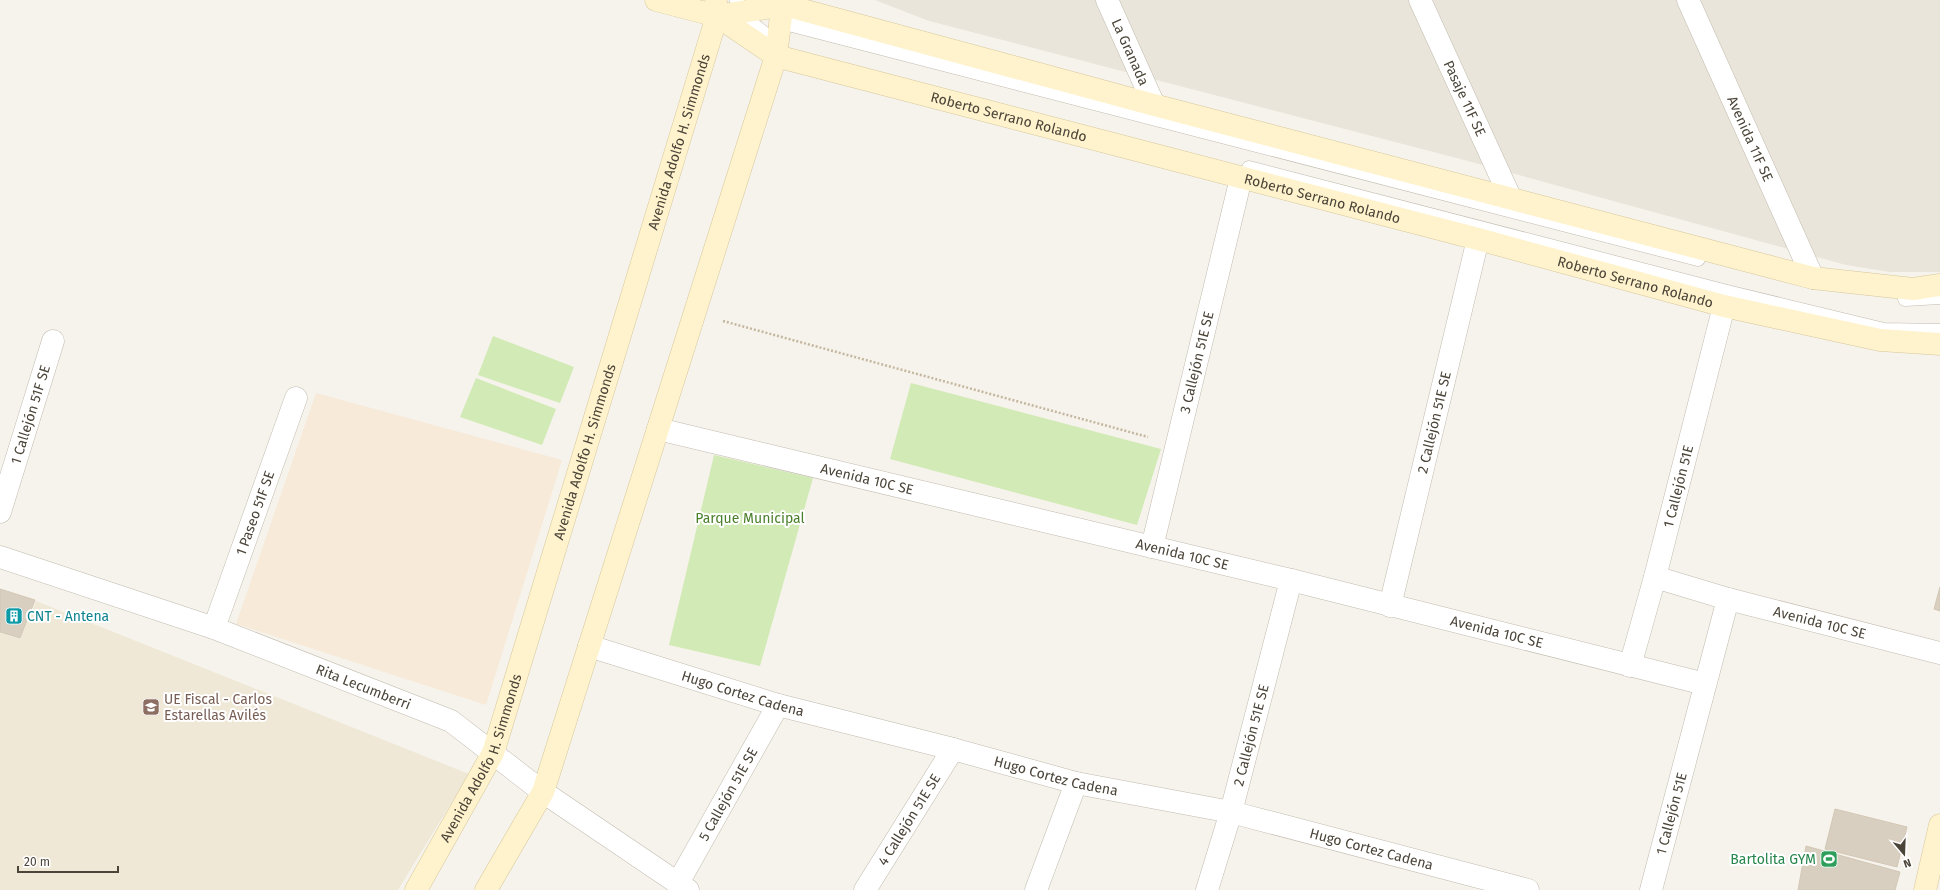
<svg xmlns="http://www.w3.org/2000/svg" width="1940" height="890" font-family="'Fira Sans',sans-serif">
	<rect width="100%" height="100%" fill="#f6f3ec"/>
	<path fill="#eae5da" d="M875 0H1940V272H1890L1846 265 1468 161 929 21Z"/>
	<path fill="#f7ead8" d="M316 393 562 460 486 705 236 624Z"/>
	<path fill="#efe8d6" d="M36 601 469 774 398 890H0V633L20 639Z"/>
	<path fill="#d2eab5" d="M493 336 574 367 560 403 478 375Z
		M476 378 556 409 542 445 460 417Z
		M911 383 1161 449 1137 525 890 459Z
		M714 455 813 478 760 666 669 645Z"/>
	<path fill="#d8cfc1" stroke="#d3c7b4" d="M1940 587V611L1934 609Z
		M0 589 35 600 20 638 0 632Z
		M1835 809 1907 827 1897 867 1825 849Z
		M1806 846 1900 872 1895 890H1798Z"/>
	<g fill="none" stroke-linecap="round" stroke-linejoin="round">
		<defs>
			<path id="lane" d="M737 0 738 12 779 46
				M776 16 781 22 1698 259
				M1249 168 1727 292 1884 330 1940 331
				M1905 299 1940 297"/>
			<g id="street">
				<path id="s1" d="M1107 0 1154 105"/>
				<path id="s2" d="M1420 0 1510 197"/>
				<path id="s3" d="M1688 0 1813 278"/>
				<path id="s4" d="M658 429 1291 580 1705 684"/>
				<path id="s5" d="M0 512 53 341"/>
				<path id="s6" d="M1152 547 1241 178"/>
				<path id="s7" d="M0 557 214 628 451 721 543 792 688 890"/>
				<path id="s8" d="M1655 577 1728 599 1940 653"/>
				<path id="s9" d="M1390 606 1478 239"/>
				<path id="s10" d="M214 628 296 398"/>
				<path id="s11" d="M589 646 778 705 953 749 1076 783 1231 812 1528 890"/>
				<path id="s12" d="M1630 666 1655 577 1724 306"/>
				<path id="s13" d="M678 883 778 705"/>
				<path id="s14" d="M865 890 953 749"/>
				<path d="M1036 890 1076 783"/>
				<path id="s15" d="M1207 890 1231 812 1291 580"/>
				<path id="s16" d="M1651 890 1728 599"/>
			</g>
			<g id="secondary">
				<path id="s17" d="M656 0 717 16 776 56 1478 239 1724 306 1880 340 1940 344"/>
				<path d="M717 16 784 5 1154 105 1813 278 1913 289 1940 285"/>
				<path id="s18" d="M416 890 493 753 717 16 716 3"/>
				<path d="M486 890 543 792 776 56 783 0"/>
				<path d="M1925 890 1940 825"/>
			</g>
		</defs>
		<use href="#lane" stroke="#c2bbae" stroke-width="15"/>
		<use href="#street" stroke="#c2bbae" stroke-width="23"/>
		<use href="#secondary" stroke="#d6c79b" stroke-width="23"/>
		<path stroke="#c4b79f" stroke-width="2.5" stroke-dasharray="2 2" stroke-linecap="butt" d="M723 321 1148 437"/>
		<use href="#lane" stroke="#fff" stroke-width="14"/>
		<use href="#street" stroke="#fff" stroke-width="22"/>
		<use href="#secondary" stroke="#fff3cd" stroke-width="22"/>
	</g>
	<defs>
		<symbol id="building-square" viewBox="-11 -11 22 22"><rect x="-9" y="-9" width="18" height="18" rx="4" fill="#0f9aa8" stroke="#fff"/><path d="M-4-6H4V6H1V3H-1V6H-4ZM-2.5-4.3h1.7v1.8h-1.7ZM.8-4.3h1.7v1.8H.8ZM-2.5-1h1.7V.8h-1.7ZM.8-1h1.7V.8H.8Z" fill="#fff"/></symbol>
		<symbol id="school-square" viewBox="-11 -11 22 22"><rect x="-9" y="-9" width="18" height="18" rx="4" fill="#8d6e63" stroke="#fff"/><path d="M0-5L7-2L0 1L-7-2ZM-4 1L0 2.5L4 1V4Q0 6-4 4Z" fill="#fff"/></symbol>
		<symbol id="stadium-square" viewBox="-11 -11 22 22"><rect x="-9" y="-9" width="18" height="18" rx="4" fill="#2e9e5b" stroke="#fff"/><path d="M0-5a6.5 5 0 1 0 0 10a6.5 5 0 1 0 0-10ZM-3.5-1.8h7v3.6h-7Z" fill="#fff"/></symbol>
	</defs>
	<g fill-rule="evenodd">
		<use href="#building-square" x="4" y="606" width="20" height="20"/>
		<use href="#school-square" x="141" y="697" width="20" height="20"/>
		<use href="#stadium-square" x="1819" y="849" width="20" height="20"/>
	</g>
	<g text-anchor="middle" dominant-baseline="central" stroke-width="4" stroke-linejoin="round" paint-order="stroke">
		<g font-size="14" fill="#4b4439" stroke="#fff">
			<text stroke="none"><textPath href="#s1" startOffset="57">La Granada</textPath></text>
			<text stroke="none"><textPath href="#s2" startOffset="108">Pasaje 11F SE</textPath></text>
			<text stroke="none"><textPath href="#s17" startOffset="375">Roberto Serrano Rolando</textPath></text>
			<text stroke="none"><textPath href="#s3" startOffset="152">Avenida 11F SE</textPath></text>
			<text stroke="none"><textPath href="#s18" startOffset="796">Avenida Adolfo H. Simmonds</textPath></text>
			<text stroke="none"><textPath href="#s17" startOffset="699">Roberto Serrano Rolando</textPath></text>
			<text stroke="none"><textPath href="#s17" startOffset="1023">Roberto Serrano Rolando</textPath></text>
			<text stroke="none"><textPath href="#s6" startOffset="190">3 Callejón 51E SE</textPath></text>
			<text stroke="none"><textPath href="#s5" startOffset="102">1 Callejón 51F SE</textPath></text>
			<text stroke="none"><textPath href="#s9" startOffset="189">2 Callejón 51E SE</textPath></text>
			<text stroke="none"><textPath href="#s18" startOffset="472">Avenida Adolfo H. Simmonds</textPath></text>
			<text stroke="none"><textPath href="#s4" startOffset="215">Avenida 10C SE</textPath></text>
			<text stroke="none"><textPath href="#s12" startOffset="186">1 Callejón 51E</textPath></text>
			<text stroke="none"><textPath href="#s10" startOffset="122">1 Paseo 51F SE</textPath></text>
			<text stroke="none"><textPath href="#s4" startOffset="539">Avenida 10C SE</textPath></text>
			<text stroke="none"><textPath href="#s8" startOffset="171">Avenida 10C SE</textPath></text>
			<text stroke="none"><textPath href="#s4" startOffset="863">Avenida 10C SE</textPath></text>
			<text stroke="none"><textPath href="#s7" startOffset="386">Rita Lecumberri</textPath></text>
			<text stroke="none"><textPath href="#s11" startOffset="161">Hugo Cortez Cadena</textPath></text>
			<text stroke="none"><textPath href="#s15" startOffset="161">2 Callejón 51E SE</textPath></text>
			<text stroke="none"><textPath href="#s18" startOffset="148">Avenida Adolfo H. Simmonds</textPath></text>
			<text stroke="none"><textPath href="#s11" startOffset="485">Hugo Cortez Cadena</textPath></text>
			<text stroke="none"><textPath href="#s13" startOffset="102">5 Callejón 51E SE</textPath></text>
			<text stroke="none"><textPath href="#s16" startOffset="79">1 Callejón 51E</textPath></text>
			<text stroke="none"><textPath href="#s14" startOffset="83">4 Callejón 51E SE</textPath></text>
			<text stroke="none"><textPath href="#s11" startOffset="809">Hugo Cortez Cadena</textPath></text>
		</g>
		<g font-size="14" fill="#4a7f2a" stroke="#fff">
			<text x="750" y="518">Parque Municipal</text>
		</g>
		<g font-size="14" fill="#0d838f" stroke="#fff" text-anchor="start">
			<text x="27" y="616">CNT - Antena</text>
		</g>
		<g font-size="14" fill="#785e54" stroke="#fff" text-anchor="start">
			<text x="164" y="699">UE Fiscal - Carlos<tspan x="164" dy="16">Estarellas Avilés</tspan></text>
		</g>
		<g font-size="14" fill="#27864d" stroke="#fff" text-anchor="end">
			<text x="1816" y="859">Bartolita GYM</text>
		</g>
	</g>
	<g transform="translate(1904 854) rotate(161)" stroke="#ffffff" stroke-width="3" paint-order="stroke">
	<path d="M0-3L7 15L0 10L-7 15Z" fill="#4b4439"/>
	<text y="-6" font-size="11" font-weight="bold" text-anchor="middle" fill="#4b4439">N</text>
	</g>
	<path d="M18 866v6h100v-6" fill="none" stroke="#4b4439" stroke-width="2"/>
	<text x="24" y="866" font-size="12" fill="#4b4439" stroke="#ffffff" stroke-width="3" paint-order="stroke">20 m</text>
</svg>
